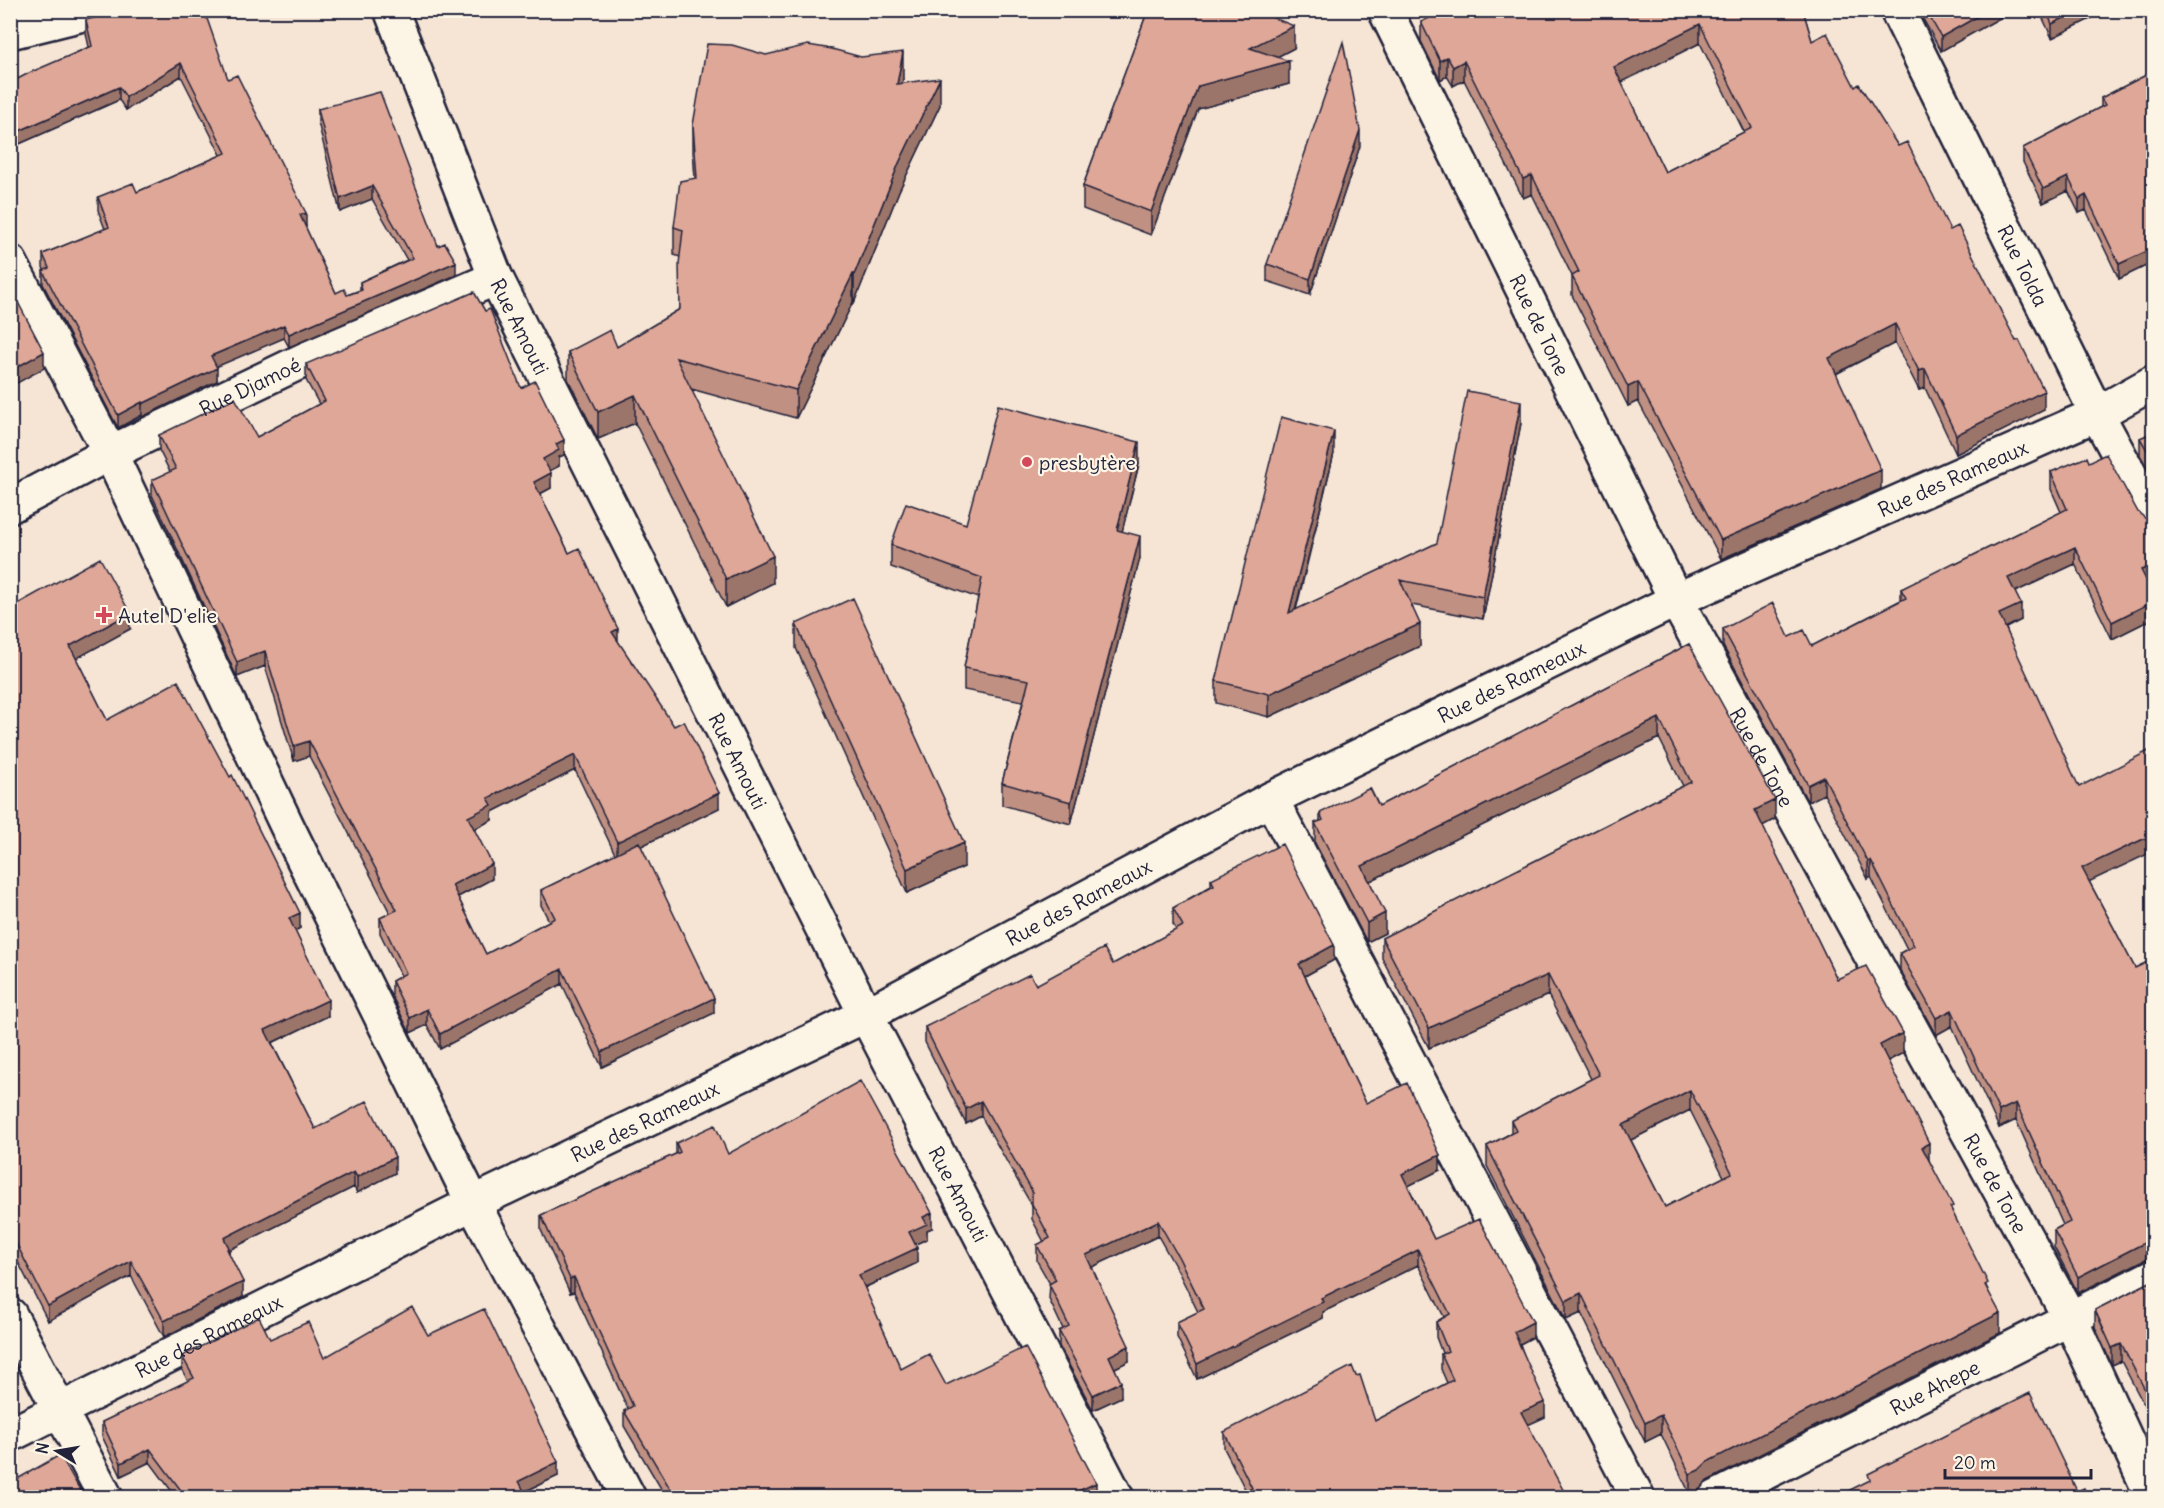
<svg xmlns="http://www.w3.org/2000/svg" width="2164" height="1508" font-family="Delius,sans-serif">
	<rect width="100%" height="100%" fill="#f6e5d5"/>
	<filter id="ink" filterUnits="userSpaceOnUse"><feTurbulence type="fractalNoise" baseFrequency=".0167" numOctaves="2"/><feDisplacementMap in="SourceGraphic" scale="12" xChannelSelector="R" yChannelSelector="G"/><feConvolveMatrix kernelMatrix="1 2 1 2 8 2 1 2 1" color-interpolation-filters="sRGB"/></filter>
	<g filter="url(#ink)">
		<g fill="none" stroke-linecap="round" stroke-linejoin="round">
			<defs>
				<g id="minor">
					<path id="s1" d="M391 10 496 278 866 1015 1117 1498"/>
					<path id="s2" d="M1385 10 1676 600 2070 1318 2153 1498"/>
					<path id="s3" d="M1897 10 2097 414 2154 519"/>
					<path d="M10 32 99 10"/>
					<path d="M10 262 110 453 287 826 473 1203 629 1498"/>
					<path id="s4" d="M10 506 110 453 306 359 496 278"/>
					<path d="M1271 799 1638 1498"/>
					<path d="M10 1315 106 1498"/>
					<path id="s5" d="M10 1435 473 1203 866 1015 1271 799 1676 600 2097 414 2154 382"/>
					<path id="s6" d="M1715 1498 2154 1276"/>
				</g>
			</defs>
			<use href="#minor" stroke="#22223b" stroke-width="38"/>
			<use href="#minor" stroke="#fcf5e5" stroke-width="33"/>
		</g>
		<path fill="#c09082" stroke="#22223b" stroke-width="1.5" fill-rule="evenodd" d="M1148 10 1294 48 1277 57 1289 84 1198 109 1151 235 1083 209V186Z
			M1803 10 1812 41 1855 87 1898 146 1950 230 2044 410 1956 454 1925 388 1919 390 1895 343 1836 374 1881 489 1721 559 1638 401 1628 406 1572 295V276L1532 194 1523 198 1464 80 1453 86 1447 76 1440 80 1421 41V22ZM1700 43 1744 132 1665 172 1621 82Z
			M1918 10H2014L1941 51Z
			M2039 10H2108L2052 38Z
			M86 20 228 79 306 226H305L336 293 347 295 360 290V282L407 260 372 199 340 212 318 122V109L438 246 456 275 289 347 284 338 216 366 217 381 142 417V415L118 428 43 284V271L44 270 43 267V254L105 229 98 210V197L137 192 221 155 181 76 126 110 119 100 10 148V83L89 47 86 33Z
			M766 55 903 79 902 83 940 105 899 191 854 303 853 302 796 418 691 389 773 583 726 607 635 423 598 439 568 379V352L617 347 680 309V257L674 255V227L695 178 693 152V125Z
			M2154 71V262L2119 279 2086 210 2079 213 2068 191 2043 203 2023 162V148L2101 107V98Z
			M1360 146 1310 295 1267 281V264Z
			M306 364 521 388 564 455 559 457V466L549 471 551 488 540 494 569 553 618 642 719 808 641 846 714 1013 602 1067 562 984 440 1049 427 1025 410 1033 392 996V981L401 976 380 933V918L390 913 309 756 294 761 265 666 237 677 152 495V480L170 472 159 450V435L257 437 319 404 306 380ZM575 770 615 854 541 890V905L549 921 486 954 458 897 492 879 474 829 492 820V812Z
			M1521 423 1483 619 1412 605 1420 646 1269 717 1216 703V681L1334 453 1296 610 1437 543Z
			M2154 432V479L2140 455V438Z
			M1139 464 1122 531 1140 558 1071 824 1002 805V783L1023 701 964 690V668L978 598 891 567V545L966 524Z
			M2051 472 2154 581 2148 584 2154 596V618L2112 639 2075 564 2015 592 2021 620 2006 628 2089 881 2135 968 2154 959V1258L2146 1259 2078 1293 2054 1247V1230L2063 1225 2016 1120 1999 1128 1952 1026 1936 1035 1900 970V953L1907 949 1871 877 1868 879 1824 794 1808 802 1723 646V629L1789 637 1812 646 1901 600V589L1956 564 2061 512 2051 489Z
			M10 600 14 606 130 629 76 658 107 720 300 928 295 931 328 1016 272 1043 315 1129 395 1173 357 1193 354 1187 229 1250V1254L243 1297 164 1337 131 1276 48 1321 10 1246Z
			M796 624 964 867 907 893 796 648Z
			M1689 644 1775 819 1762 826 1837 979 1903 1053 1888 1061 1929 1160 1988 1290 2000 1333 1707 1481 1699 1490 1690 1494 1661 1434 1645 1442 1581 1313 1566 1320 1487 1166V1146L1511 1133V1121L1591 1079 1548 995 1429 1048 1382 958V938L1683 786 1659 738 1370 881 1385 933 1367 942 1315 843V823L1320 821V813L1379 806ZM1690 1110 1724 1177 1665 1207 1631 1140Z
			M1211 879 1334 960 1305 976 1366 1103 1440 1170 1408 1186 1434 1239 1533 1337 1520 1344 1545 1417 1527 1425 1246 1491 1224 1448V1432L1375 1421 1447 1383 1441 1369V1354L1442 1353 1436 1337V1322L1444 1317 1418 1265 1323 1312V1318L1197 1379 1177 1337V1322L1198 1312 1179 1273 1158 1236 1092 1267 1129 1361 1115 1368 1121 1397 1093 1410 1059 1346V1331L1063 1329 1049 1299 1050 1284 1037 1261V1245L1044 1242 1032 1219V1206L981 1116 966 1124 925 1042V1027L1036 985 1113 964 1176 930 1173 924V908L1211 886Z
			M676 1143 728 1154 932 1228 927 1230V1239L915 1244 917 1263 864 1288 901 1369 946 1385 1096 1497H666L624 1426V1411L628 1409 574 1292 570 1293 541 1230V1215L676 1154Z
			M2154 1280V1424L2121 1361 2112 1365 2095 1327V1310Z
			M428 1335 558 1476 524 1492 527 1497H176L150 1462 121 1476 102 1436V1422L188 1381 182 1370V1356L270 1339 324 1358Z"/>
		<path fill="#9c756a" stroke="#22223b" stroke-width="1.5" d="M1989 10H2014L1941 51V37Z
			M2079 10H2108L2052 38V24Z
			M1700 24V43L1614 86V67Z
			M1294 26V48L1250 71V48Z
			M903 52V79L897 111V84Z
			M1447 57V76L1440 80V61Z
			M1289 61V84L1198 109 1151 235V212L1198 86Z
			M1464 61V80L1453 86V67Z
			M181 63V76L126 110V97Z
			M940 78V105L899 191 854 303V275L899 163Z
			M119 87V100L10 148V135Z
			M1360 130V146L1310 295V279Z
			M1532 175V194L1523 198V179Z
			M2068 177V191L2043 203V189Z
			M372 186V199L340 212V199Z
			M2086 195V210L2079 213V199Z
			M306 213V226L300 228V215Z
			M2154 248V262L2119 279V264Z
			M456 262V275L289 347V334Z
			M853 274V302L796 418V390Z
			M1895 324V343L1829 377V358Z
			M284 325V338L211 369V356Z
			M44 352V368L10 387V371Z
			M217 368V381L142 417V404Z
			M1925 369V388L1919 390V371Z
			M1638 382V401L1628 406V387Z
			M2044 391V410L1956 454V435Z
			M635 395V423L598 439V412Z
			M1521 401V423L1483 619V597Z
			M142 402V415L118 428V415Z
			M1334 431V453L1289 635V613Z
			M564 440V455L559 457V466L543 474V459L556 444Z
			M1139 442V464L1117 552V530Z
			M1881 470V489L1721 559V540Z
			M551 473V488L534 497V482Z
			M1140 536V558L1071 824V802Z
			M2075 547V564L2008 595V578Z
			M773 556V583L726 607V579Z
			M2154 565V581L2141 587V570Z
			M2154 601V618L2112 639V622Z
			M2021 604V620L1999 631V614Z
			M130 613V629L70 662V646Z
			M1420 624V646L1269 717V694Z
			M618 629V644L612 632Z
			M265 651V666L237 677V662Z
			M1659 718V738L1362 885V866Z
			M309 741V756L294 761V746Z
			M575 755V770L492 812V820L468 832V817L488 798Z
			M1824 777V794L1808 802V785Z
			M719 793V808L617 858V842Z
			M1775 800V819L1755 830V810Z
			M2154 834V851L2082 885V868Z
			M964 843V867L907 893V869Z
			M1871 860V877L1868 879V862Z
			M492 864V879L452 900V885Z
			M300 913V928L289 934V918Z
			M1385 913V933L1367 942V923Z
			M1334 945V960L1299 979V964Z
			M562 969V984L440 1049V1034Z
			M1548 975V995L1429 1048V1028Z
			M714 998V1013L602 1067V1052Z
			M328 1000V1016L265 1046V1030Z
			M427 1009V1025L410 1033V1018Z
			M1952 1010V1026L1936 1035V1018Z
			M1903 1033V1053L1880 1065V1045Z
			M1690 1090V1110L1623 1144V1125Z
			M981 1101V1116L966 1124V1109Z
			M2016 1103V1120L1999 1128V1111Z
			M1929 1143V1163L1922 1147Z
			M1440 1155V1170L1402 1189V1174Z
			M395 1157V1173L357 1193V1177Z
			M354 1172V1187L229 1250V1263L224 1238Z
			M932 1213V1228L927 1230V1239L909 1247V1232L923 1217Z
			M1158 1221V1236L1086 1270V1255Z
			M2146 1242V1259L2078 1293V1277Z
			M917 1248V1263L859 1290V1275Z
			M1418 1250V1265L1323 1312V1318L1197 1379V1364L1321 1298Z
			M131 1261V1276L48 1321V1306Z
			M574 1277V1292L570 1293V1279Z
			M243 1282V1297L164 1337V1321Z
			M1581 1293V1313L1566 1320V1301Z
			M2000 1313V1333L1707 1481 1699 1490 1690 1494V1474L1707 1462Z
			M1533 1322V1337L1514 1347V1332Z
			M2121 1344V1361L2112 1365V1348Z
			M1129 1346V1361L1109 1371V1356Z
			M1121 1382V1397L1093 1410V1395Z
			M1545 1402V1417L1521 1428V1412Z
			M1661 1415V1434L1645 1442V1423Z
			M150 1449V1462L121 1476V1463Z
			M558 1462V1476L519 1494V1481Z
			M1096 1483V1497H1065Z
			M675 1490V1497H672V1492Z"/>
		<path fill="#dfa797" stroke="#22223b" stroke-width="1.5" fill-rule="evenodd" d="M112 10H204L228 79 237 75 306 213 300 215 336 293 344 289 347 295 362 290 360 282 413 258 372 186 340 199 318 109 380 92 438 246 445 243 456 262 289 334 284 325 211 356 217 368 142 404V402L118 415 43 271 49 268 43 254 109 227 98 197 133 183 137 192 226 153 181 63 126 97 119 87 10 135V83L29 73 92 46 86 20 104 15Z
			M1148 10H1254L1294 26 1250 48 1289 61 1198 86 1151 212 1083 186Z
			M1445 10H1803L1812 41 1827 33 1855 87 1859 84 1898 146 1907 142 1950 230 1958 226 2016 341 2019 340 2044 391 1956 435 1925 369 1919 371 1895 324 1829 358 1881 470 1721 540 1638 382 1628 387 1572 276 1579 272 1532 175 1523 179 1464 61 1453 67 1447 57 1440 61 1421 22ZM1700 24 1752 128 1665 172 1614 67Z
			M1926 10H1989L1941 37Z
			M2046 10H2079L2052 24Z
			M1343 42 1360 130 1310 279 1267 264Z
			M707 44 732 45 766 55 808 45 832 49 861 57 903 52 897 84 940 78 899 163 854 275 853 274 796 390 676 358 773 556 726 579 635 395 598 412 568 352 610 330 617 347 680 309 679 264 683 230 674 227 680 181 697 178 693 125Z
			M2154 71V248L2119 264 2086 195 2079 199 2068 177 2043 189 2023 148 2105 105 2101 98Z
			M10 287 44 352 10 371Z
			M474 292 485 311 490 309 521 388 535 381 564 440 556 444 559 450 543 459 551 473 534 482 569 553 579 548 618 629 612 632 674 726 684 721 719 793 617 842 575 755 488 798 492 805 468 817 492 864 452 885 486 954 555 918 541 890 639 842 714 998 602 1052 562 969 440 1034 427 1009 410 1018 392 981 406 973 380 918 397 910 309 741 294 746 265 651 237 662 152 480 176 469 159 435 235 398 257 437 325 401 306 364Z
			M1467 391 1521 401 1483 597 1400 580 1420 624 1269 694 1216 681 1281 417 1334 431 1289 613 1437 543Z
			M998 405 1139 442 1117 530 1140 536 1071 802 1002 783 1029 680 964 668 982 578 891 545 906 503 966 524Z
			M2154 432V462L2140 438Z
			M2106 454 2138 512 2145 518 2154 521V565L2141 570 2154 596V601L2112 622 2075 547 2008 578 2021 604 1999 614 2079 787 2154 748V834L2082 868 2135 968 2154 959V1241L2146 1242 2078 1277 2054 1230 2070 1222 2016 1103 1999 1111 1952 1010 1936 1018 1900 953 1914 946 1871 860 1868 862 1824 777 1808 785 1723 629 1773 603 1789 637 1804 630 1812 646 1906 598 1901 589 1955 562 1956 564 2067 509 2051 472 2087 457 2089 462Z
			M100 558 130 613 70 646 107 720 178 681 230 777 232 775 300 913 289 918 328 1000 265 1030 315 1129 367 1101 395 1157 357 1177 354 1172 224 1238 229 1248 227 1249 243 1282 164 1321 131 1261 48 1306 10 1231V1228L15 1226 10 1217V1181L12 1180 10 1176V600L14 606Z
			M853 598 964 843 907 869 796 624Z
			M1689 644 1775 800 1755 810 1837 979 1866 966 1903 1033 1880 1045 1929 1143 1922 1147 1953 1206 1950 1207 1988 1283 1985 1285 2000 1313 1707 1462 1699 1470 1690 1474 1661 1415 1645 1423 1581 1293 1566 1301 1487 1146 1516 1131 1511 1121 1599 1075 1548 975 1429 1028 1382 938 1691 782 1659 718 1362 866 1385 913 1367 923 1315 823 1323 820 1320 813 1370 788 1379 806ZM1690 1090 1732 1173 1665 1207 1623 1125Z
			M1282 844 1334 945 1299 964 1366 1103 1407 1083 1440 1155 1402 1174 1434 1239 1479 1219 1533 1322 1514 1332 1545 1402 1521 1412 1567 1497H1233L1252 1488 1224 1432 1352 1366 1356 1376 1360 1375 1375 1421 1453 1380 1441 1354 1448 1351 1436 1322 1450 1314 1418 1250 1321 1298 1323 1302 1197 1364 1177 1322 1204 1309 1179 1258 1158 1221 1086 1255 1129 1346 1109 1356 1121 1382 1093 1395 1059 1331 1069 1326 1049 1284 1056 1280 1037 1245 1050 1238 1032 1204V1191L981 1101 966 1109 925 1027 1030 974 1036 985 1104 948 1113 964 1183 926 1173 908 1214 885 1211 879Z
			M860 1081 932 1213 923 1217 927 1224 909 1232 917 1248 859 1275 901 1369 929 1354 946 1385 1025 1347 1096 1483 1065 1497H679L675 1490 672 1492 624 1411 633 1406 574 1277 570 1279 541 1215 680 1152 676 1143 715 1125 728 1154Z
			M2154 1280V1407L2121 1344 2112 1348 2095 1310Z
			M412 1307 428 1335 484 1309 558 1462 519 1481 527 1497H186L150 1449 121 1463 102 1422 194 1378 182 1356 259 1317 270 1339 308 1322 324 1358Z
			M2030 1393 2077 1491 2084 1488 2088 1497H1836L1870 1480 1868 1474Z
			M60 1455 84 1497H10V1483Z"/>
	</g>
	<g fill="#d1495b" stroke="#fcf5e5" stroke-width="2">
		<circle cx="1027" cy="462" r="6"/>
		<path d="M101 606h6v6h6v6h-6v6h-6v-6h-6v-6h6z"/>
	</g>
	<g text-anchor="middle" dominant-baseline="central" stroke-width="4.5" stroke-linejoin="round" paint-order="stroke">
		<g font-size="20" fill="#22223b" stroke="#fcf5e5">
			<text stroke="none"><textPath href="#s3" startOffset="285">Rue Tolda</textPath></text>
			<text stroke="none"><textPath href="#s2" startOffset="351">Rue de Tone</textPath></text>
			<text stroke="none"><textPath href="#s1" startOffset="342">Rue Amouti</textPath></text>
			<text stroke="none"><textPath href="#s4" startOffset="268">Rue Djamoé</textPath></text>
			<text stroke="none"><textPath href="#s5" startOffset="2166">Rue des Rameaux</textPath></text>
			<text stroke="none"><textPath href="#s5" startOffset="1680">Rue des Rameaux</textPath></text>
			<text stroke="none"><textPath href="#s2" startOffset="837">Rue de Tone</textPath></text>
			<text stroke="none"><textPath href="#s1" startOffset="828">Rue Amouti</textPath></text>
			<text stroke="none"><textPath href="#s5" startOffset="1194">Rue des Rameaux</textPath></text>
			<text stroke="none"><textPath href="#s5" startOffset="708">Rue des Rameaux</textPath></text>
			<text stroke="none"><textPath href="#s2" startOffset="1323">Rue de Tone</textPath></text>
			<text stroke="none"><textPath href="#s1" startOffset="1314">Rue Amouti</textPath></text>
			<text stroke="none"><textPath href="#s5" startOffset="222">Rue des Rameaux</textPath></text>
			<text stroke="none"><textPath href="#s6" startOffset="246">Rue Ahepe</textPath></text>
		</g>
		<g font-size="20" fill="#22223b" stroke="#fcf5e5" text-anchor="start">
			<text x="1039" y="462">presbytère</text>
			<text x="118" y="615">Autel D'elie</text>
		</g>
	</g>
	<rect width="2164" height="1508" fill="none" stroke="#fcf5e5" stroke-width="36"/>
	<rect x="18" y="18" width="2128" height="1472" fill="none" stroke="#22223b" stroke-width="2" filter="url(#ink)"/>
	<g transform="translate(57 1451) rotate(281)" stroke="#fcf5e5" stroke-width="4.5" paint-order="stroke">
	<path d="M0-4.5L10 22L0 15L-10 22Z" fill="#22223b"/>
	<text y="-9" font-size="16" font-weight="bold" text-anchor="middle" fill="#22223b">N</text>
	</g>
	<path d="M1945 1469v9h146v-9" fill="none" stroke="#22223b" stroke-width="3"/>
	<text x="1954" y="1469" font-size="18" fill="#22223b" stroke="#fcf5e5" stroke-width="4.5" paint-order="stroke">20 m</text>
</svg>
